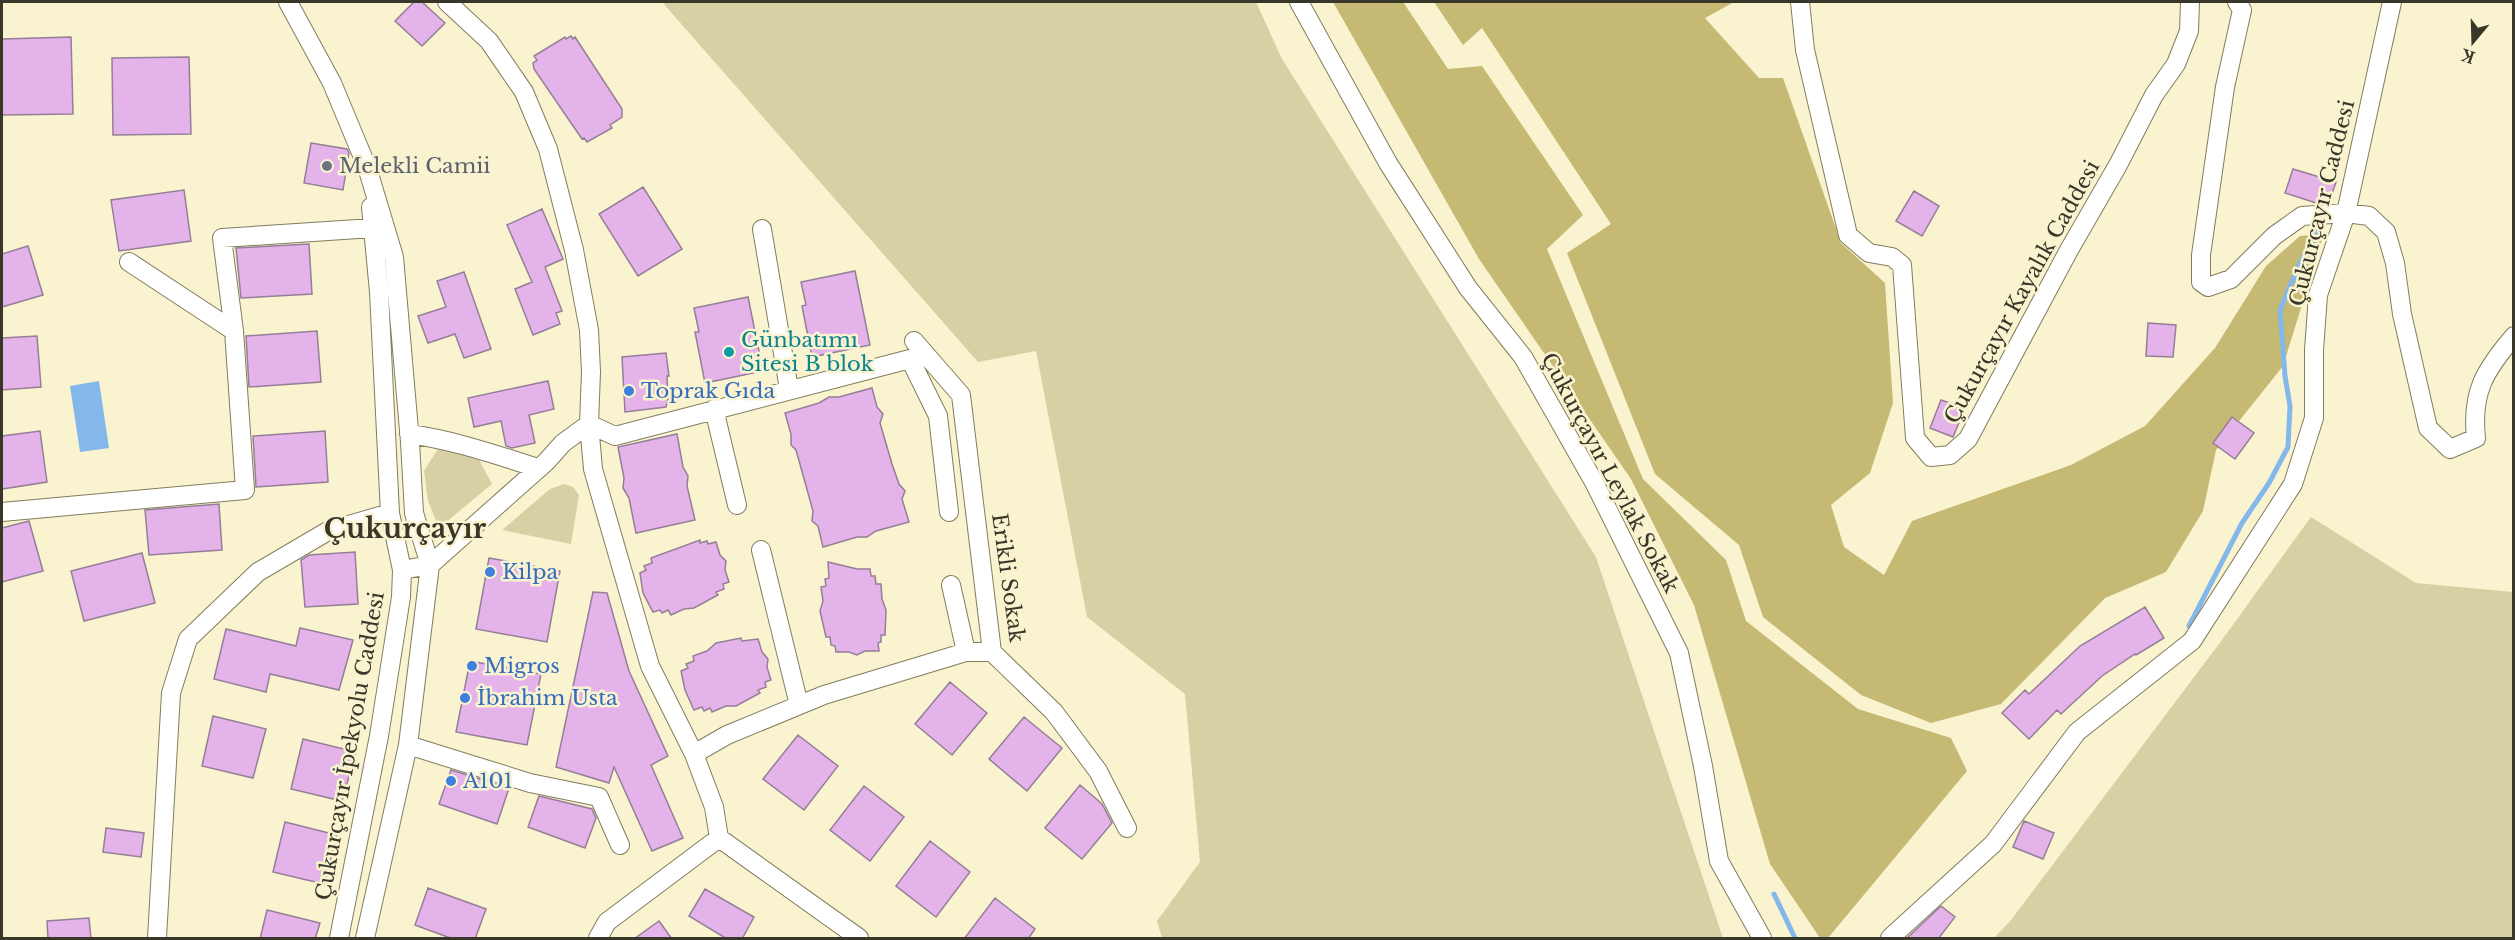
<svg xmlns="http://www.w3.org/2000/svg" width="2515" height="940" font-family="'Libre Baskerville',serif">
	<rect width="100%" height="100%" fill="#f9f3d0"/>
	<path fill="#d7d0a4" d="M662 2H1256L1282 59 1596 557 1723 938H1162L1157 921 1200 862 1185 694 1087 617 1036 351 978 362Z
		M441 444 477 456 492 484 439 528 428 501 424 471Z
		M564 484 573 487 579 495 571 544 502 530 550 489Z
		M2311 517 2416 583 2513 592V938H1994L2011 920 2219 644Z"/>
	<path fill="#c6b974" d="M1333 2H1403L1448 69 1482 66 1583 215 1547 249 1643 479 1726 560 1746 621 1858 709 1951 738 1967 771 1828 938H1820L1770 864 1694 605 1631 479 1479 259Z
		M1434 2H1734L1705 18 1759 78H1783L1841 243 1885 283 1893 403 1870 473 1831 505 1844 547 1884 575 1912 521 2071 465 2145 426 2215 348 2266 266 2300 236 2324 234 2283 366 2216 450 2203 511 2166 572 2105 598 2001 704 1931 723 1861 695 1763 617 1739 545 1655 474 1567 253 1611 224 1482 28 1463 45Z"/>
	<path fill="#84b8ea" d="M99 381 109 448 80 452 70 386Z"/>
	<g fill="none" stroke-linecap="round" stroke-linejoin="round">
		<path stroke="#84b8ea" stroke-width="5" d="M2189 626 2242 523 2269 483 2288 447 2290 406 2285 376 2280 310 2298 267 2322 222
			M1774 894 1795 938"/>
	</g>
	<path fill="#e4b3e9" stroke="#957e97" stroke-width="1.5" d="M414 2H422L445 23 422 46 395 21Z
		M571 36 573 39 575 37 622 109V117L610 125 612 128 587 142 584 138 582 139 534 69 533 63 537 60 534 56 565 37 566 39Z
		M71 37 73 114 2 115V39Z
		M189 57 191 134 113 135 112 58Z
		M311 143 347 149 349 153 343 190 304 183Z
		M2293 169 2336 182 2329 203 2319 204 2285 193Z
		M643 187 682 249 638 276 599 214Z
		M184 190 191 241 119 251 111 200Z
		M1914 191 1939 206 1922 236 1896 221Z
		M542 209 563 259 545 267 562 311 556 313 560 324 533 335 515 289 532 282 507 225Z
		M309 244 312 294 241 298 236 248Z
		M28 246 43 295 2 307V254Z
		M855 271 870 345 812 357 802 306 806 305 801 282Z
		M464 272 491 349 464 358 455 334 428 343 418 316 446 307 437 281Z
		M748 297 763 371 705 383 695 332H699L694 308Z
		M2148 323 2176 325 2173 357 2146 356Z
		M317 331 321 382 249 387 246 336Z
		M37 336 41 387 2 390V338Z
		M666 353 669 376H667L668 401 666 407 625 412 622 357Z
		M548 381 554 409 529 415 535 443 512 448 506 446 501 421 474 427 468 398Z
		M872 388 877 407 883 414 880 423 892 464 899 484 905 491 902 499 909 522 876 531 867 537H857L823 547 818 526 812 521 813 511 796 450 791 445V434L785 413 819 403 829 397H839Z
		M1941 400 1965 408 1953 437 1930 428Z
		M2232 417 2254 433 2235 459 2213 443Z
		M40 431 47 482 2 489V436Z
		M325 431 328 482 256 487 253 436Z
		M677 434 683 467 688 476 687 486 695 520 636 533 629 498 623 488 624 478 618 447Z
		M219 504 222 550 149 555 145 510Z
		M29 521 43 571 2 582V528Z
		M700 540V543L707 541 708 544 716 542 720 555 726 561 725 570 729 582 723 584 724 589 716 592 718 595 694 608 684 609 671 615 668 610 662 613 660 610 653 612 643 593 640 573 646 570 644 566 652 563 651 558Z
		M355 552 358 604 305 607 301 560 309 555Z
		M142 553 155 603 84 621 71 571Z
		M489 558 560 571 547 642 476 629Z
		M828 562 857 569H870L871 576H875L876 584H881L882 599 886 610 885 635H881V642L878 643 879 651H865L857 655 849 652H836L835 646 831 645 830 637H826L820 611 823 601 821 587 826 586 825 579 829 578Z
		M593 592 607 593 629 671 668 756 651 765 683 838 652 851 614 767 609 783 556 767Z
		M2145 607 2164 638 2136 655 2135 654 2102 676 2061 714 2057 710 2029 739 2002 713 2025 690 2029 694 2080 646Z
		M300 628 353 640 339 690 270 674 266 692 214 679 226 629 296 646Z
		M741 638 742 641 758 639 762 652 768 659 767 667 771 680 765 682 766 687 758 690 760 693 736 706H726L712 712 710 708 704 711 702 707 694 710 685 690 681 671 688 668 686 664 694 661 693 656 707 651 716 643Z
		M470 661 541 674 527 745 456 732Z
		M950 682 987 713 952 755 915 724Z
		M213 716 266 729 253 778 202 766Z
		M1024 717 1062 748 1027 791 989 759Z
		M798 735 838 766 804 810 763 779Z
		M303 739 356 752 342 801 291 789Z
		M451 770 509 788 497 824 439 804Z
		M1080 785 1102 804 1112 823 1082 859 1045 828Z
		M864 786 904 817 870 861 830 830Z
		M539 796 592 809 596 818 585 848 528 827Z
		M2024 821 2054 833 2043 859 2013 847Z
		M285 822 337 835 324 884 273 872Z
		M106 828 144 833 141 857 103 852Z
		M930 841 970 872 936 917 896 886Z
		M428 888 486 909 475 939H453L415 925Z
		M705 889 754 917 742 939H727L689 916Z
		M995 898 1035 929 1028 939H964Z
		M1941 906 1955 917 1938 939H1906Z
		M267 910 320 923 315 939H260Z
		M89 918 91 939H48L47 921Z
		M659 921 672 939H634Z"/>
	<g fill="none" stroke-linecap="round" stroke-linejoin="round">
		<defs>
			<path id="minor" d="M288 2 332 83 367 167 394 257 410 442 414 513 430 565 408 745 365 938
				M447 2 489 41 524 92 548 149 574 250 589 330 591 372 589 424 593 469 650 666 694 754 714 807 719 838 859 938
				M1299 2 1388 163 1468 288 1523 357 1594 482 1679 653 1703 766 1719 861 1762 938
				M1800 2 1805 50 1848 235 1869 253 1892 257 1902 265 1915 438 1931 457 1950 455 1968 439 2069 250 2118 165 2154 95 2176 64 2189 31 2190 2
				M2237 2 2242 10 2225 87 2201 255V282L2208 287 2231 279 2274 236 2302 216 2346 213 2369 216 2386 232 2395 263 2402 314 2428 428 2450 449 2476 438C2471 392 2485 370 2514 336
				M762 229 789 389
				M129 262 234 331
				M914 341 961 395 992 652 1054 712 1098 771 1127 828
				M714 409 737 505
				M589 424 615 436 910 359 938 416 949 512
				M409 434C454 440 496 455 538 468
				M2 512 245 490 234 331 222 238 373 228
				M761 550 799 705
				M402 570 430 565 546 462 563 443 589 424
				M951 585 966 652
				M408 745 530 783 599 797 620 845
				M694 754 727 735 824 695 966 652H992
				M157 938 171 693 188 639 258 572 328 531 390 513
				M339 938 379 736 401 597 402 570 390 513 379 292 371 207
				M598 938 607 922 719 838
				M1890 938 1993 844 2077 732 2192 641 2293 484 2314 418V350L2318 295 2346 213 2392 2"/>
		</defs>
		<use href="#minor" stroke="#827d5d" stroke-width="20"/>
		<use href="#minor" stroke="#fff" stroke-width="18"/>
	</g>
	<circle fill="#6b7280" stroke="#f9f3d0" stroke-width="2" cx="327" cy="166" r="6"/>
	<circle fill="#0f9aa8" stroke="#f9f3d0" stroke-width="2" cx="729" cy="352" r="6"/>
	<g fill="#3f7fe0" stroke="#f9f3d0" stroke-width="2">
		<circle cx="629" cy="391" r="6"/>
		<circle cx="490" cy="572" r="6"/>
		<circle cx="472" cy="666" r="6"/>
		<circle cx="465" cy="698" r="6"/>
		<circle cx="451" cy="781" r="6"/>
	</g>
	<g text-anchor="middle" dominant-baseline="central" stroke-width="5" stroke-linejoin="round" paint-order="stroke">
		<g font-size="21" fill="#5b616d" stroke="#f9f3d0" text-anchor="start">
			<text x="339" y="166">Melekli Camii</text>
		</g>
		<g font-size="21" fill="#393729" stroke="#f9f3d0">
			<text transform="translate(2322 203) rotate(-76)">Çukurçayır Caddesi</text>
			<text transform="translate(2022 292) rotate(-61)">Çukurçayır Kayalık Caddesi</text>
			<text transform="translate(1610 473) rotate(62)">Çukurçayır Leylak Sokak</text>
			<text transform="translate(1008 578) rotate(82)">Erikli Sokak</text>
			<text transform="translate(350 746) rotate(-80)">Çukurçayır İpekyolu Caddesi</text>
		</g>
		<g font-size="21" fill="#0d838f" stroke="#f9f3d0" text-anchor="start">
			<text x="741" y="340">Günbatımı<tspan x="741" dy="24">Sitesi B blok</tspan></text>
		</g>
		<g font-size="21" fill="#366cbe" stroke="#f9f3d0" text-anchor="start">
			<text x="641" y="391">Toprak Gıda</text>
			<text x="502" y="572">Kilpa</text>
			<text x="484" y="666">Migros</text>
			<text x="477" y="698">İbrahim Usta</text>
			<text x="463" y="781">A101</text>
		</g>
		<g font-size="27" font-weight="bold" fill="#393729" stroke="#f9f3d0">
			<text x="405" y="528">Çukurçayır</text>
		</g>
	</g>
	<rect width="2515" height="940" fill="none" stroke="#393729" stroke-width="6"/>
	<g transform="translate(2473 42) rotate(199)" stroke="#f9f3d0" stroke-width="4.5" paint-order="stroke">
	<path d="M0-4.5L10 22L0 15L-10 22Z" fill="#393729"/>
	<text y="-9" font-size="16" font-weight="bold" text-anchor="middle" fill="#393729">K</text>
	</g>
</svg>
